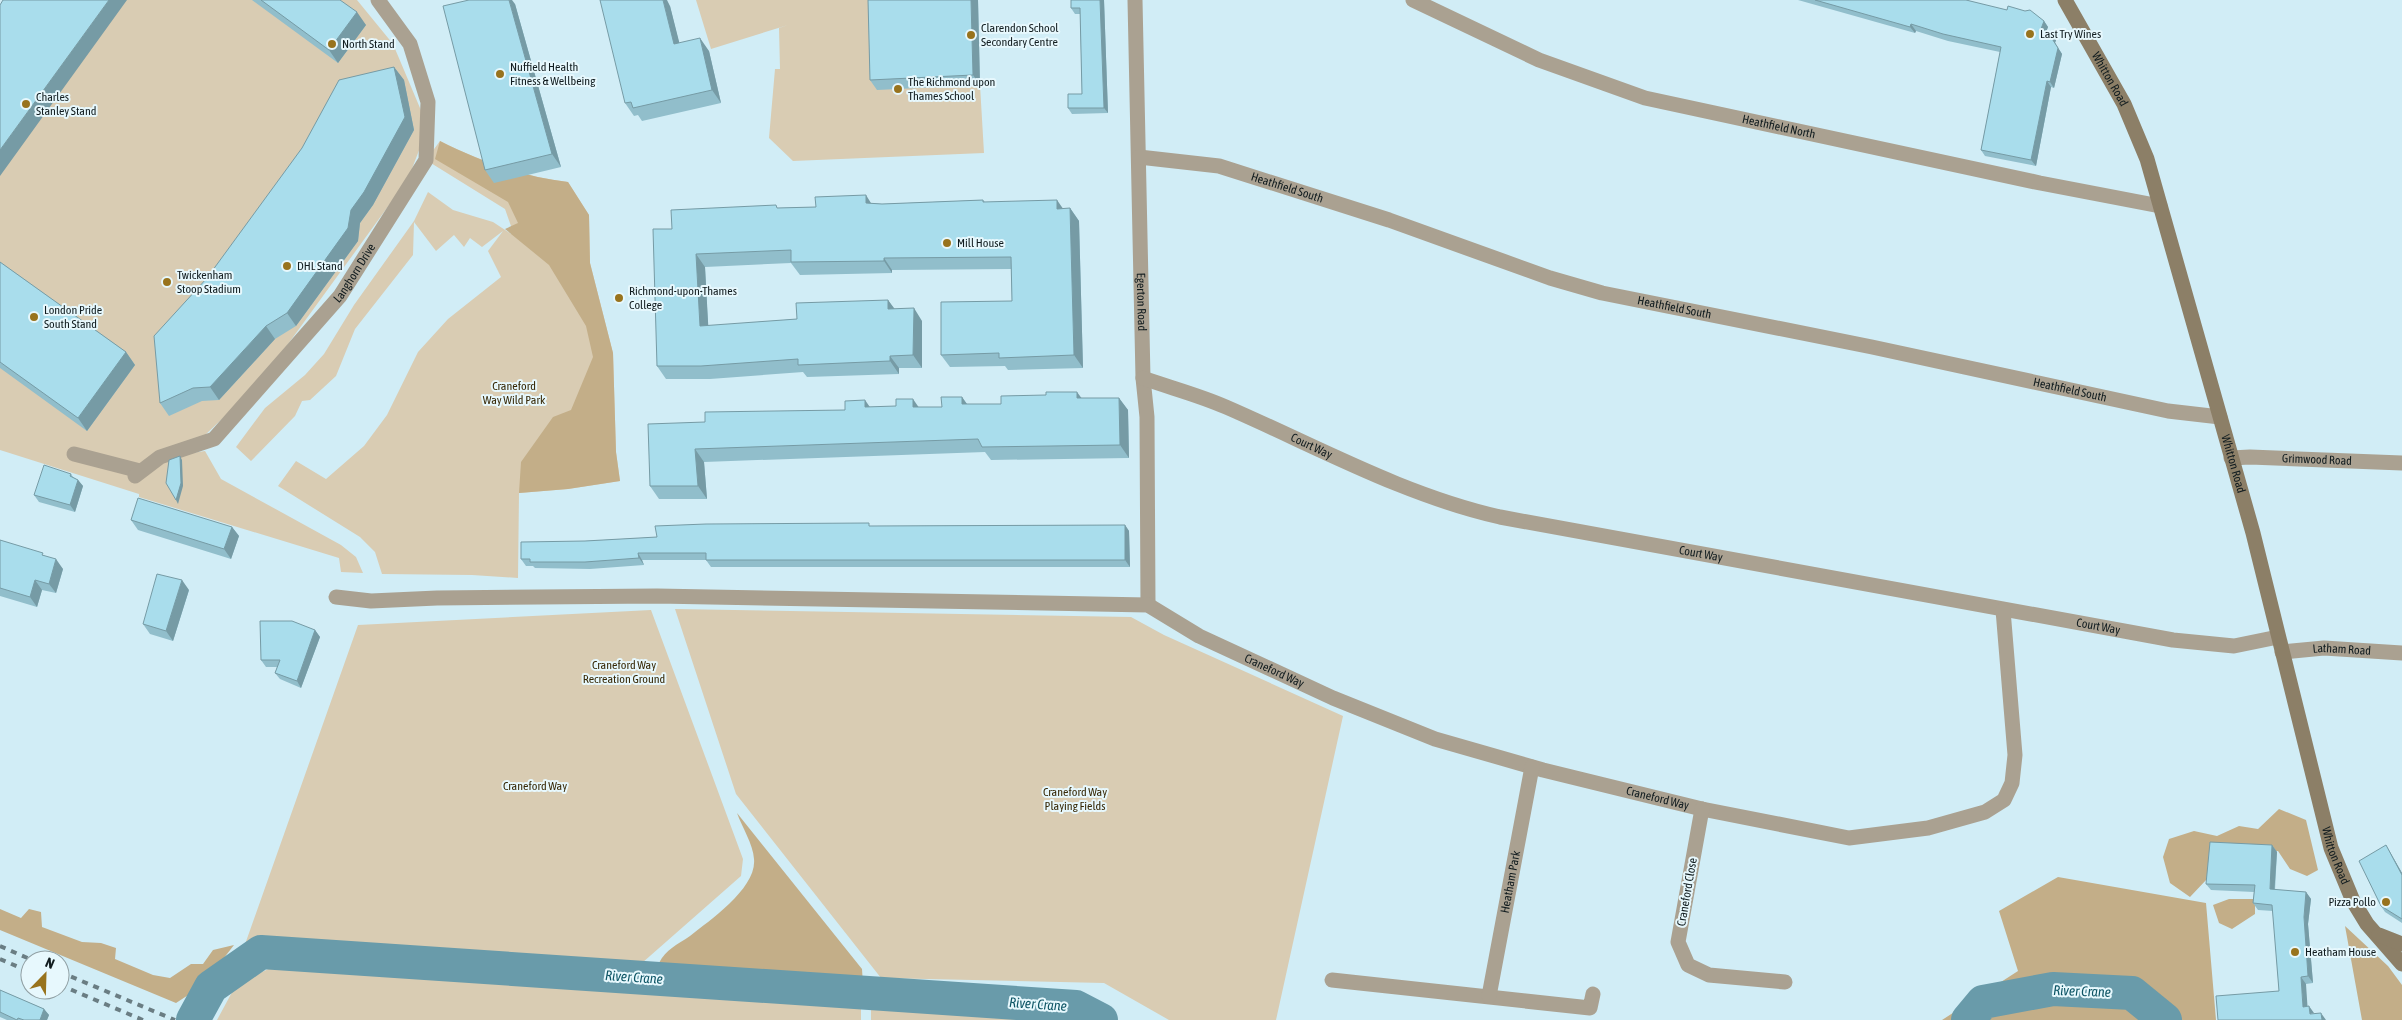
<svg xmlns="http://www.w3.org/2000/svg" width="2402" height="1020" font-family="'Asap Condensed',sans-serif">
	<rect width="100%" height="100%" fill="#d1edf6"/>
	<path fill="#d9ccb3" d="M20 0H357L393 44 428 127 408 179 259 384 185 454 205 451 221 479 341 545 356 557 363 573 341 572 339 558 139 497V494L0 450V27Z
		M696 0H875L877 89 980 85 984 153 793 161 769 138 775 69H780L779 28 788 25 711 49Z
		M440 141C480 161 523 177 568 182L589 215 590 263 613 353 616 452 620 481 568 489 519 493 518 578 472 575 382 574 375 552 360 537 278 486 296 461 326 479 364 446 387 415 418 352 448 319 501 277 488 251 503 231 482 247 470 238 464 247 454 235 436 251 414 222 413 255 355 329 336 376 310 400 302 401 295 416 251 461 236 447 265 408 305 375 324 354 354 305 414 221 428 192 453 210 493 222 511 234 512 229 505 209 426 160Z
		M675 609 1131 617 1164 635 1343 716 1276 1020H1169L1104 983 881 978 736 794Z
		M651 610 743 859 741 876 642 963 272 942 243 950 358 625Z
		M273 967 861 1003V1020H217L237 983Z
		M871 1005 1064 1018 1069 1020H871Z"/>
	<path fill="#c3ae88" d="M440 141C480 161 523 177 568 182L589 215 590 263 613 353 616 452 620 481 568 489 519 493 521 462 553 417 571 410 593 357 586 326 549 265 505 229 518 223 508 202 435 159Z
		M2279 809 2306 820 2318 870 2307 876 2290 869 2278 851 2222 853 2207 879 2190 897 2170 883 2163 857 2169 839 2194 831 2217 836 2239 826 2258 829Z
		M737 813 862 969 863 985 659 963C666 949 677 945 690 936 710 920 757 888 754 859 753 844 742 827 737 813Z
		M2058 877 2206 903 2216 1020H1942L2018 971 1999 911Z
		M2229 899H2255V914L2232 929 2219 923 2213 905Z
		M0 909 21 918 29 909 41 912 42 927 82 942 101 943 116 948 115 959 153 975 170 978 191 964H203L213 950 234 945 202 986 176 1003 0 930Z
		M2345 926 2388 966 2402 985V1020H2362Z"/>
	<g fill="none" stroke-linecap="round" stroke-linejoin="round">
		<path stroke="#699baa" stroke-width="34" d="M193 1020 211 987 261 952 1076 1007 1101 1020
			M1968 1020 1983 1002 2053 989 2132 993 2165 1020"/>
		<g stroke="#aaa191" stroke-width="15">
			<path id="s1" d="M1135 0 1143 378 1147 417 1148 605"/>
			<path id="s2" d="M1413 0 1539 60 1645 98 2040 183 2160 206"/>
			<path id="s3" d="M1139 157 1219 166 1389 220 1550 278 1602 293 1872 347 2168 411 2220 417"/>
			<path id="s4" d="M1143 378C1171 388 1199 395 1226 407 1316 446 1403 495 1500 517L2173 640 2234 646 2278 637"/>
			<path d="M74 454 140 471"/>
			<path id="s5" d="M2231 458 2250 457 2402 463"/>
			<path id="s6" d="M135 476 160 457 214 439 340 296 426 160 428 102 410 44 378 0"/>
			<path id="s7" d="M336 597 371 601 437 598 657 596 1148 605 1199 636 1333 698 1435 739 1543 770 1702 809 1849 838 1928 828 1985 812 2004 800 2012 783 2015 755 2003 610"/>
			<path id="s8" d="M2282 652 2324 648 2402 653"/>
			<path d="M1702 809 1678 942 1688 965 1709 975 1785 982"/>
			<path d="M1332 980 1590 1008 1593 994"/>
			<path id="s9" d="M1489 996 1532 767"/>
		</g>
		<g stroke="#8c7f67" stroke-width="15">
			<path id="s10" d="M2065 0 2124 104 2147 159 2253 533 2331 848 2353 901 2367 924 2402 964"/>
			<path d="M2379 935 2402 944"/>
		</g>
		<path stroke="#6a7d83" stroke-width="4" stroke-dasharray="6 6" stroke-linecap="butt" d="M0 946 32 960
			M0 959 30 972
			M60 972 175 1020
			M60 985 143 1020"/>
	</g>
	<path fill="#91becb" d="M252 0H340L366 25 338 63Z
		M868 0H978L980 85 877 90 870 80Z
		M1104 0 1108 113 1072 114 1068 108 1082 94 1080 14H1075L1071 8Z
		M1798 0H1966L2044 21 2048 27 2046 32 2056 40 2055 43 2062 54 2054 88 2051 87 2036 166 1985 156 1981 150 2000 52 1948 41 1916 31 1915 33Z
		M515 4 561 167 494 183 485 170Z
		M670 6 679 43 709 51 721 103 642 121 638 115 634 116 625 103Z
		M394 67 404 80 414 130 373 205 360 223 358 241 296 326 275 339 219 400 202 401 169 416 160 403 207 278Z
		M983 200 985 202 1063 209 1070 208 1079 221 1083 368 1008 370 1005 366 950 367 941 355 1012 301 1011 269 892 270V273L800 275 791 263 705 267 708 326 797 319 888 300 894 309 922 321V368H899V374L807 377 803 372 710 379H666L657 366 672 229 778 208 816 207 871 203 882 204Z
		M0 262 126 352 135 365 87 431 0 368Z
		M962 397 967 404H1001L1081 398H1119L1128 410 1129 458 991 460 985 452 704 462 707 499H659L650 486 705 422 845 410 870 407H942Z
		M71 474 73 477 78 480 83 486 75 512 39 502 34 495Z
		M131 520 232 527 239 536 231 559 138 530Z
		M1125 525 1129 531 1130 567H711L706 560H642L644 565 590 569 535 568 533 566H526L521 559 585 541 871 526Z
		M0 540 45 556 63 569 56 593 42 590 37 607 0 596Z
		M189 590 173 641 150 634 143 624Z
		M315 630 320 637 301 688 280 679 275 673 277 667H266L261 660Z
		M2272 845 2277 852 2275 890 2306 892 2311 899 2308 924 2313 983 2306 984 2218 1020 2279 991 2273 911 2258 910 2253 903 2254 892 2211 890 2206 884Z
		M2386 845 2402 873V923L2385 912 2381 906Z
		M0 990 44 1009 49 1015 47 1020H7L0 1017Z"/>
	<path fill="#769ba5" d="M109 0H127L0 176V150Z
		M509 0H512L515 4 561 167 552 154Z
		M663 0H667L670 6 683 57 674 44Z
		M971 0H978L980 85 973 75Z
		M1100 0H1104L1108 113 1104 108Z
		M357 12 366 25 338 63 329 50Z
		M2044 21 2048 27 2045 35 2041 29Z
		M1911 24 1916 31 1915 33 1910 27Z
		M2052 34 2056 40 2055 43 2062 54 2054 88 2050 82Z
		M700 38 709 51 721 103 712 90Z
		M394 67 404 80 414 130 373 205 360 223 358 241 296 326 287 313 351 210Z
		M2047 81 2051 87 2036 166 2031 160Z
		M866 195 874 208 866 203Z
		M1057 200 1066 213 1057 209Z
		M1070 208 1079 221 1083 368 1074 355Z
		M696 254 705 267 709 339 700 326Z
		M884 258 892 270V273L884 261Z
		M888 300 897 312 888 309Z
		M914 308 922 321V368L913 355Z
		M266 326 275 339 219 400 210 387Z
		M126 352 135 365 87 431 78 418Z
		M890 356 899 368V374L890 361Z
		M1077 392 1086 404 1077 398Z
		M962 397 971 410 962 404Z
		M1119 398 1128 410 1129 458 1120 445Z
		M913 399 922 412 913 407Z
		M865 400 874 413 865 407Z
		M695 449 704 462 707 499 698 486Z
		M180 456 182 460 183 486 178 504 176 500Z
		M78 480 83 486 75 512 70 505Z
		M1125 525 1129 531 1130 567 1125 560Z
		M232 527 239 536 231 559 224 549Z
		M638 553 642 560 644 565 639 558Z
		M56 559 63 569 56 593 49 584Z
		M35 580 42 590 37 607 30 597Z
		M182 580 189 590 173 641 166 631Z
		M315 630 320 637 301 688 297 681Z
		M2272 845 2277 852 2274 896 2270 889Z
		M2386 845 2402 873V875Z
		M2306 892 2311 899 2308 924 2313 983 2308 976 2304 917Z
		M2301 977 2306 984 2308 1014 2303 1007Z
		M2309 1006 2314 1013 2310 1014Z
		M44 1009 49 1015 47 1020H40Z
		M2321 1013 2326 1020H2322Z"/>
	<path fill="#a9ddec" stroke="#769ba5" d="M3 0H109L0 150V5Z
		M261 0H340L357 12 329 50Z
		M469 0H509L552 154 485 170 443 6Z
		M600 0H663L674 44 700 38 712 90 633 108 631 102 625 103Z
		M868 0H971L973 75 870 80Z
		M1071 0H1100L1104 108H1068V94H1082L1080 8H1071Z
		M1815 0H1966L2007 10 2008 6 2025 11 2030 10 2044 21 2041 29 2052 34 2051 37 2058 48 2050 82 2047 81 2031 160 1981 150 2001 47 1943 34 1911 24 1910 27Z
		M394 67 405 117 364 192 351 210 348 228 287 313 266 326 210 387 193 388 160 403 154 336 207 278 302 148 339 80Z
		M866 195V203L882 204 983 200V202L1057 200V209L1070 208 1074 355 999 358V353L941 355V302L1012 301 1011 257 884 258V261L791 262V250L696 254 700 326 797 319 796 303 888 300V309L914 308 913 355 890 356V361L798 365V359L701 366H657L653 229H672L671 210 776 205 777 208 816 207 815 197Z
		M0 262 126 352 78 418 0 362Z
		M1046 392H1077V398H1119L1120 445 982 447 978 439 695 449 698 486H650L648 424 705 422V412L845 410V401L865 400V407L896 406V399H913V407H942L941 397H962V404H1001V396L1046 395Z
		M180 456 181 483 176 500 166 483 169 460Z
		M44 465 71 474 70 476 78 480 70 505 34 495Z
		M138 498 232 527 224 549 131 520Z
		M869 523V526L1125 525V560H706V553H638L639 558 585 562H530V559H521V542L585 541 657 537 655 526 706 524Z
		M0 540 43 553 42 555 56 559 49 584 35 580 30 597 0 588Z
		M157 574 182 580 166 631 143 624Z
		M260 621H292L315 630 297 681 275 673 280 660H261Z
		M2210 842 2272 845 2270 889 2306 892 2304 917 2308 976 2301 977 2303 1007 2309 1006 2310 1014 2321 1013 2322 1020H2218L2216 996 2279 991 2272 905 2253 903 2255 885 2206 884Z
		M2386 845 2402 875V919L2381 906 2359 861Z
		M0 990 44 1009 40 1020H24L18 1018 17 1020 0 1012Z"/>
	<g fill="#98731d" stroke="#e7f8fd" stroke-width="2">
		<circle cx="2030" cy="34" r="5"/>
		<circle cx="971" cy="35" r="5"/>
		<circle cx="332" cy="44" r="5"/>
		<circle cx="500" cy="74" r="5"/>
		<circle cx="898" cy="89" r="5"/>
		<circle cx="26" cy="104" r="5"/>
		<circle cx="947" cy="243" r="5"/>
		<circle cx="287" cy="266" r="5"/>
		<circle cx="167" cy="282" r="5"/>
		<circle cx="619" cy="298" r="5"/>
		<circle cx="34" cy="317" r="5"/>
		<circle cx="2386" cy="902" r="5"/>
		<circle cx="2295" cy="952" r="5"/>
	</g>
	<g text-anchor="middle" dominant-baseline="central" stroke-width="4" stroke-linejoin="round" paint-order="stroke">
		<g font-size="12" fill="#111c1f" stroke="#e7f8fd" text-anchor="start">
			<text x="981" y="28">Clarendon School<tspan x="981" dy="14">Secondary Centre</tspan></text>
			<text x="2040" y="34">Last Try Wines</text>
			<text x="342" y="44">North Stand</text>
			<text x="510" y="67">Nuffield Health<tspan x="510" dy="14">Fitness &amp; Wellbeing</tspan></text>
			<text x="908" y="82">The Richmond upon<tspan x="908" dy="14">Thames School</tspan></text>
			<text x="36" y="97">Charles<tspan x="36" dy="14">Stanley Stand</tspan></text>
			<text x="957" y="243">Mill House</text>
			<text x="297" y="266">DHL Stand</text>
			<text x="177" y="275">Twickenham<tspan x="177" dy="14">Stoop Stadium</tspan></text>
			<text x="629" y="291">Richmond-upon-Thames<tspan x="629" dy="14">College</tspan></text>
			<text x="44" y="310">London Pride<tspan x="44" dy="14">South Stand</tspan></text>
			<text x="2376" y="902" text-anchor="end">Pizza Pollo</text>
			<text x="2305" y="952">Heatham House</text>
		</g>
		<g font-size="12" fill="#111c1f" stroke="#e7f8fd">
			<text stroke="none"><textPath href="#s10" startOffset="91">Whitton Road</textPath></text>
			<text stroke="none"><textPath href="#s2" startOffset="389">Heathfield North</textPath></text>
			<text stroke="none"><textPath href="#s3" startOffset="152">Heathfield South</textPath></text>
			<text stroke="none"><textPath href="#s6" startOffset="306">Langhorn Drive</textPath></text>
			<text stroke="none"><textPath href="#s1" startOffset="302">Egerton Road</textPath></text>
			<text stroke="none"><textPath href="#s3" startOffset="558">Heathfield South</textPath></text>
			<text stroke="none"><textPath href="#s3" startOffset="962">Heathfield South</textPath></text>
			<text stroke="none"><textPath href="#s4" startOffset="182">Court Way</textPath></text>
			<text stroke="none"><textPath href="#s5" startOffset="86">Grimwood Road</textPath></text>
			<text stroke="none"><textPath href="#s10" startOffset="496">Whitton Road</textPath></text>
			<text stroke="none"><textPath href="#s4" startOffset="588">Court Way</textPath></text>
			<text stroke="none"><textPath href="#s4" startOffset="992">Court Way</textPath></text>
			<text stroke="none"><textPath href="#s8" startOffset="60">Latham Road</textPath></text>
			<text stroke="none"><textPath href="#s7" startOffset="955">Craneford Way</textPath></text>
			<text stroke="none"><textPath href="#s7" startOffset="1360">Craneford Way</textPath></text>
			<text stroke="none"><textPath href="#s10" startOffset="901">Whitton Road</textPath></text>
			<text stroke="none"><textPath href="#s9" startOffset="116">Heatham Park</textPath></text>
			<text transform="translate(1687 892) rotate(-80)">Craneford Close</text>
		</g>
		<g font-size="12" fill="#372806" stroke="#e7f8fd">
			<text x="514" y="386">Craneford<tspan x="514" dy="14">Way Wild Park</tspan></text>
			<text x="624" y="665">Craneford Way<tspan x="624" dy="14">Recreation Ground</tspan></text>
			<text x="535" y="786">Craneford Way</text>
			<text x="1075" y="792">Craneford Way<tspan x="1075" dy="14">Playing Fields</tspan></text>
		</g>
		<g font-size="14" font-style="italic" fill="#0c5464" stroke="#e7f8fd">
			<text transform="translate(634 977) rotate(4)">River Crane</text>
			<text transform="translate(2082 991) rotate(2)">River Crane</text>
			<text transform="translate(1038 1004) rotate(4)">River Crane</text>
		</g>
	</g>
	<g transform="translate(45 975) rotate(23)"><circle r="24" fill="#e7f8fd" stroke="#91a0a4"/>
	<path d="M0-4L9 19L0 12L-9 19Z" fill="#98731d"/>
	<text y="-8" font-size="14" font-weight="bold" text-anchor="middle" fill="#111c1f">N</text>
	</g>
</svg>
